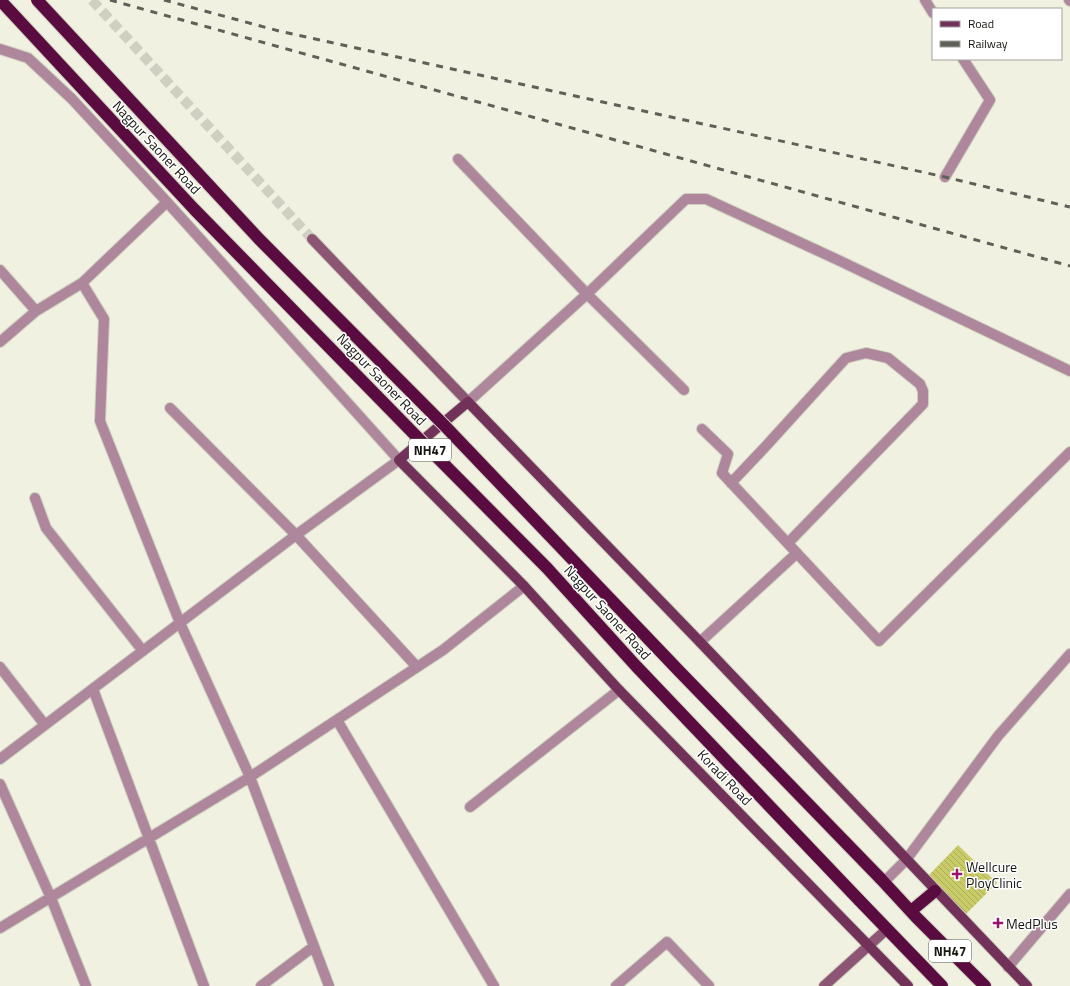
<svg xmlns="http://www.w3.org/2000/svg" width="1070" height="986" font-family="'Titillium Web',sans-serif">
	<defs>
		<pattern id="building-back-hatch" width="6" height="6" patternUnits="userSpaceOnUse"><rect width="6" height="6" fill="#c8cb68"/><path d="M-1 5l2 2M0 0l6 6M5-1l2 2" fill="none" stroke="#abae59"/></pattern>
	</defs>
	<rect width="100%" height="100%" fill="#f0f1e0"/>
	<path fill="url(#building-back-hatch)" d="M958 845 997 883 966 914 928 876Z"/>
	<g fill="none" stroke-linecap="round" stroke-linejoin="round">
		<path stroke="#cfd0c1" stroke-width="10" stroke-dasharray="10 5" stroke-linecap="butt" d="M92 0 312 239"/>
		<defs>
			<path id="street" d="M925 0 933 13
				M1069 0 1070 1
				M0 49 28 58 72 99 167 202 399 460 296 535 0 759
				M458 159 587 294 684 390
				M945 177 990 100 963 59
				M0 270 36 311
				M82 283 104 319 100 421 180 623 250 777 329 986
				M0 342 36 311 82 283 167 202
				M468 402 587 294 686 199H706L838 260 1070 371
				M170 408 296 535 417 667
				M702 429 728 454 722 473 879 641 1070 452
				M731 483 766 446 846 358 866 353 888 358 920 384 923 391V404L788 543
				M35 498 46 528 143 651
				M700 642 797 553
				M0 667 45 725
				M93 689 204 986
				M337 720 494 986
				M0 784 51 898 86 986
				M470 807 619 690
				M884 882 906 860 998 736 1070 654
				M0 928 250 777 443 650 524 586
				M1008 967 1070 894
				M261 986 313 947
				M616 986 667 942 709 986"/>
			<path id="secondary" d="M312 239 468 402
				M824 986 886 930"/>
			<path id="primary" d="M908 986 619 690 524 586 399 460 468 402 700 642 1027 986"/>
			<path id="highway" d="M880 878 916 917 985 986
				M859 900 942 986
				M911 911 935 891"/>
		</defs>
		<use href="#street" stroke="#cdcebf" stroke-width="12"/>
		<use href="#secondary" stroke="#cdcebf" stroke-width="12"/>
		<use href="#primary" stroke="#cdcebf" stroke-width="12"/>
		<use href="#highway" stroke="#cdcebf" stroke-width="14"/>
		<use href="#street" stroke="#ae879c" stroke-width="10"/>
		<use href="#secondary" stroke="#8c5574" stroke-width="10"/>
		<use href="#primary" stroke="#723158" stroke-width="10"/>
		<use href="#highway" stroke="#5a0b40" stroke-width="12"/>
		<path stroke="#5f6057" stroke-width="3" stroke-dasharray="7 7" stroke-linecap="butt" d="M110 0 1070 266
			M164 0 279 31 945 177 1070 207"/>
		<defs>
			<path id="highway-bridge" d="M0 0 194 209 421 441 547 568 636 666 859 900
				M37 0 259 239 443 424 680 672 880 878"/>
		</defs>
		<use href="#highway-bridge" stroke="#cdcebf" stroke-width="14" stroke-linecap="butt"/>
		<use href="#highway-bridge" stroke="#5a0b40" stroke-width="12"/>
	</g>
	<g fill="#97166e" stroke="#fff" stroke-width="1.5">
		<path d="M955 868h4v4h4v4h-4v4h-4v-4h-4v-4h4z"/>
		<path d="M996 917h4v4h4v4h-4v4h-4v-4h-4v-4h4z"/>
	</g>
	<g text-anchor="middle" dominant-baseline="central" stroke-width="3" stroke-linejoin="round" paint-order="stroke">
		<g fill="#fff" stroke="#5c5d58" stroke-width="1">
			<rect x="409" y="439" width="42" height="22" rx="3"/>
			<rect x="929" y="940" width="42" height="22" rx="3"/>
		</g>
		<g font-size="13" font-weight="bold" fill="#161711">
			<text x="430" y="450">NH47</text>
			<text x="950" y="951">NH47</text>
		</g>
		<g font-size="14" fill="#161711" stroke="#fff">
			<text transform="translate(157 147) rotate(47)">Nagpur Saoner Road</text>
			<text transform="translate(382 379) rotate(46)">Nagpur Saoner Road</text>
			<text transform="translate(608 612) rotate(48)">Nagpur Saoner Road</text>
			<text transform="translate(725 777) rotate(46)">Koradi Road</text>
		</g>
		<g font-size="14" fill="#161711" stroke="#fff" text-anchor="start">
			<text x="966" y="866">Wellcure<tspan x="966" dy="16">PloyClinic</tspan></text>
			<text x="1006" y="923">MedPlus</text>
		</g>
	</g>
	<rect x="932" y="8" width="130" height="52" fill="#ffffff" stroke="#a2a2a0"/>
	<rect x="940" y="21" width="20" height="6" fill="#723158" stroke="#a2a2a0"/>
	<text x="968" y="28" font-size="12" fill="#161711">Road</text>
	<rect x="940" y="41" width="20" height="6" fill="#5f6057" stroke="#a2a2a0"/>
	<text x="968" y="48" font-size="12" fill="#161711">Railway</text>
</svg>
